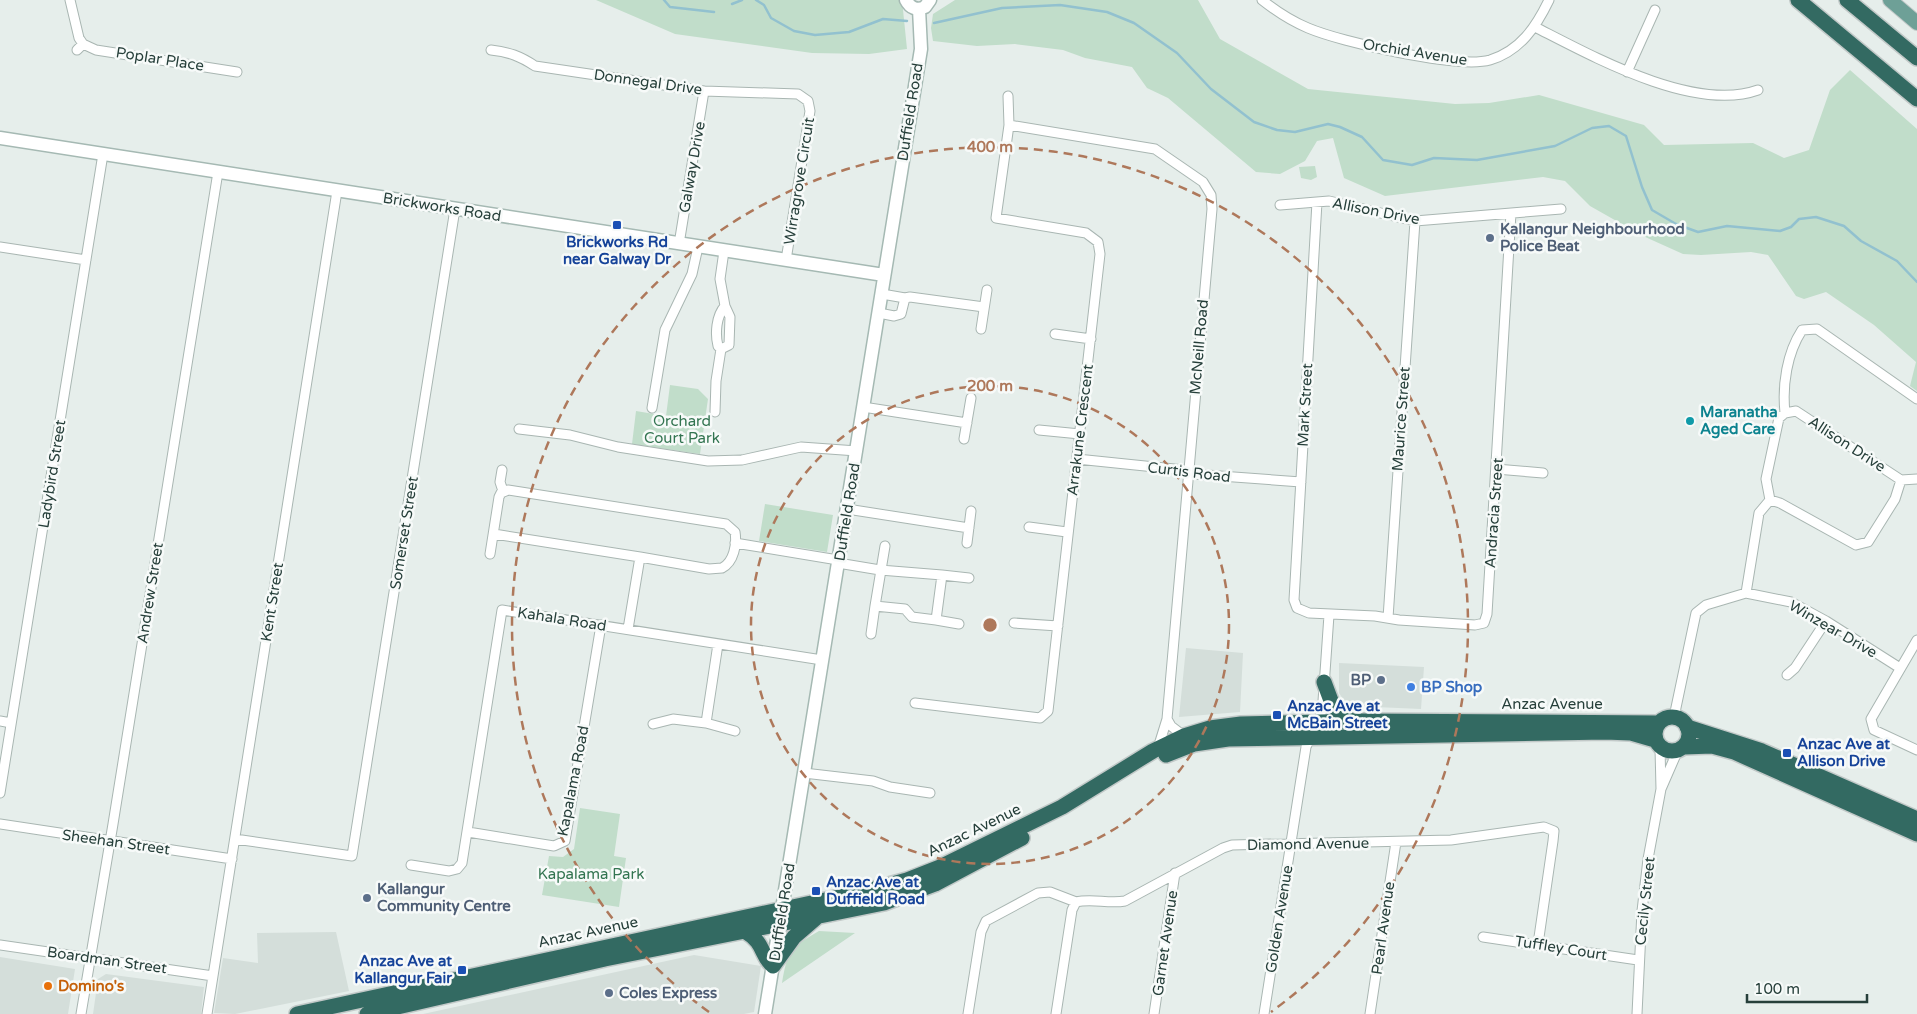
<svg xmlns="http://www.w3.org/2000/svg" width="1917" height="1014" font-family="'Varela Round',sans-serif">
	<rect width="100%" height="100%" fill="#e6eeeb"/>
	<path fill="#d4deda" d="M1186 648 1243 653 1240 712 1179 717Z
		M1339 663 1424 667 1421 709 1353 706 1345 702 1339 693Z
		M336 932 349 991 235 1014 214 1013 223 958 258 963 257 933Z
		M694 955 761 966 754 1012 744 1014H423Z
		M0 957 75 969 68 1014H0Z
		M106 974 204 987 201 1014H93L98 979Z"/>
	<path fill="#c1ddca" d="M596 0H902L907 49 869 54 812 53 675 34Z
		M955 0H1198L1220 39 1308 89 1455 104 1489 103 1539 95 1644 125 1664 145 1753 143 1784 158 1809 150 1830 90 1850 70 1917 129V391L1910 386 1916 362 1874 325 1826 292 1804 299 1796 296 1768 255 1751 252 1701 255 1683 254 1643 236 1590 206 1565 181 1543 177 1385 196 1344 178 1333 138 1317 141 1305 161 1280 174 1256 172 1168 98 1147 88 1132 67 1085 58 1063 50 1015 44 977 46 933 41 931 28 933 14Z
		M1315 166 1317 177 1311 180 1301 178 1299 167Z
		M670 385 698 389 708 399 700 454 632 444 636 411 666 416Z
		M765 504 833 515 827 552 759 541Z
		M580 808 620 814 614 856 626 858 619 907 542 895 549 856 563 857 574 849Z
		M819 931 855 933 782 983C788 949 790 948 819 931Z"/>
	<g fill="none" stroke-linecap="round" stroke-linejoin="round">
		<path stroke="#92c1cf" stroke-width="2.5" d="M664 0 670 7 714 12
			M756 0 764 5 771 18 794 31 815 35 849 32 883 19 907 21
			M732 4 742 0
			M934 23 1002 8 1060 5 1107 12 1134 23 1177 53 1211 89 1254 122 1277 130 1295 132 1328 124 1340 127 1362 137 1383 160 1412 165 1434 158 1477 160 1555 146 1592 128 1609 126 1626 136 1642 187 1652 210 1676 224 1698 232 1727 226 1780 231 1791 227 1799 219 1816 217 1844 226 1861 241 1897 261 1917 282"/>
		<defs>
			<path id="street" d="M70 0 79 38 83 44 77 50
				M1262 0C1276 11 1291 21 1308 28 1341 42 1457 69 1490 60 1520 51 1536 27 1549 0
				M1535 27C1592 56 1694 113 1758 90
				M83 44 96 50 237 72
				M491 50C509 52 520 56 535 66L704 91 798 94 808 101 810 111 786 260
				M1627 72 1655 10
				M1009 125 1155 149 1203 182 1211 195 1212 209 1167 719 1158 748
				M1317 202 1294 600 1297 608 1309 613 1375 616 1399 620 1475 625 1484 623 1487 614 1511 213
				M1280 205 1329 201 1415 221 1561 209
				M679 244 704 91
				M0 247 86 260
				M882 294 905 298
				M879 313 894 316 901 314 905 298 910 297 984 307
				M981 329 987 290
				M1055 334 1091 339
				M721 349 729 345 730 317 725 306 720 279 724 251
				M863 407 967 423
				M652 408 665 330 692 274 698 247
				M715 412 716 381 721 349 718 346C715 334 716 316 725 306
				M1785 413C1782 385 1787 353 1802 330L1817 329 1917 399
				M519 429 570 435 618 447 708 461 742 460 801 447 857 451
				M1039 430 1080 434
				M964 439 971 398
				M1077 459 1184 470 1193 474 1301 482
				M1496 469 1543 473
				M502 470 500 482 503 491
				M1770 500 1780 503 1856 545 1868 542 1895 499 1901 480
				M847 509 969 528
				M1029 527 1067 532
				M494 534 640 557 628 629
				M735 543 838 560
				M967 543 971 511
				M490 554 499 497 501 493 508 490 726 524 735 532C737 544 734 562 722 568L709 569 640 557
				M838 563 880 570 942 575 936 620 912 617 905 609 875 606 885 546
				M942 575 969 578
				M1746 593 1759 513 1770 500 1766 479 1779 418 1785 413 1796 411 1901 480 1917 479
				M1388 618 1415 221
				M936 620 959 624
				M1014 623 1058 626
				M871 634 875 606
				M1917 640 1871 719 1874 730 1917 750
				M1787 675 1795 668 1826 621
				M915 703 1040 718 1048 711 1100 254 1098 242 1086 233 996 218 1009 125 1008 96
				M1674 717 1696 613 1706 605 1746 593 1791 602 1826 621 1900 668
				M1167 719 1171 726 1184 736
				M0 721 11 723
				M706 723 735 731
				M653 724 673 719 706 723 718 644
				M804 773 873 781 890 787 930 793
				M1661 789 1678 750
				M0 793 103 154
				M0 824 232 859
				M468 832 554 846 565 841 601 625
				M235 839 352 856 455 209
				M411 865 449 871 457 869 462 863 502 610 822 660
				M1483 937 1638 960
				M0 945 213 976
				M81 1014 113 824 218 172
				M207 1014 337 191
				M968 1014 981 932 986 921 1038 893 1050 892 1076 902
				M1056 1014 1072 910 1076 902C1092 898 1108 904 1125 901L1223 848 1232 845 1451 840 1544 827 1554 831 1553 841 1538 944
				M1154 1014 1175 873
				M1264 1014 1306 747 1321 714 1323 701 1329 615
				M1370 1014 1396 842
				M1637 1014 1642 911 1648 859 1661 789 1660 748"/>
			<path id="secondary" d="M906 0C910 8 917 11 925 7L930 0
				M0 138 884 275
				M765 1014 921 49 919 9"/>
			<path id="primary" d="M1890 0 1917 23"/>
			<path id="highway" d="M1798 0 1917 99
				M1847 0 1917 58
				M1324 682 1333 706 1351 721
				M1655 734a17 17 0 1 1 34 0a17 17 0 1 1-34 0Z
				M1687 727 1762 751 1917 819
				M1684 747 1712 746 1734 752 1917 834
				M1166 755 1194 744 1228 739 1605 732 1631 733 1655 740
				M746 932C765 943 761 957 773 966L794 937 816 918
				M297 1014 867 891 907 880 940 867 1062 807 1153 751 1184 736 1210 728 1241 724 1360 721 1658 723
				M367 1014 605 959 884 903 935 884 1022 838"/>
		</defs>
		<use href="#street" stroke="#a9b6b2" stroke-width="11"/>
		<use href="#secondary" stroke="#a5b9b3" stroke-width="15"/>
		<use href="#primary" stroke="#c2c9c8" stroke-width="16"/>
		<use href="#highway" stroke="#c2c9c8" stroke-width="18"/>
		<use href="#street" stroke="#fff" stroke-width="9"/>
		<use href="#secondary" stroke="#fff" stroke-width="12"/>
		<use href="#primary" stroke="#6ea097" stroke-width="14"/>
		<use href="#highway" stroke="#336a62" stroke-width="15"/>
	</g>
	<g fill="none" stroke="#ae785b" stroke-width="2.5" stroke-dasharray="9 6">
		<circle cx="990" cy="625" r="239"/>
		<path d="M709 1012A478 478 0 1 1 1271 1012"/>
	</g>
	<g fill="#1a4fb4" stroke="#f7faf9" stroke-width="2">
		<rect x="612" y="220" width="10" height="10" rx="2.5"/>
		<rect x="1272" y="710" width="10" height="10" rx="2.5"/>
		<rect x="1782" y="748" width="10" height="10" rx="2.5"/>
		<rect x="811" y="886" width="10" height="10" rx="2.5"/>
		<rect x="457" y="965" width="10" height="10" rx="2.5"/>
	</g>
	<g fill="#5c6f8a" stroke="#f7faf9" stroke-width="2">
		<circle cx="1490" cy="238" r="5"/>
		<circle cx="1381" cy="680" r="5"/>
		<circle cx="367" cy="898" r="5"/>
		<circle cx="609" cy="993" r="5"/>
	</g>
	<circle fill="#0f9aa8" stroke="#f7faf9" stroke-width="2" cx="1690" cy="421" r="5"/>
	<circle fill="#3f7fe0" stroke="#f7faf9" stroke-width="2" cx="1411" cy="687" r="5"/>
	<circle fill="#e8710a" stroke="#f7faf9" stroke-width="2" cx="48" cy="986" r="5"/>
	<g text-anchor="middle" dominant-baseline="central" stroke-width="5" stroke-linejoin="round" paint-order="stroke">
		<g font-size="15" fill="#263f3a" stroke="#f7faf9">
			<text transform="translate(1415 52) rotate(9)">Orchid Avenue</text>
			<text transform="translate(160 59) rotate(9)">Poplar Place</text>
			<text transform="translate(648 82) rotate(8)">Donnegal Drive</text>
			<text transform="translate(910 112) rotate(-81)">Duffield Road</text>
			<text transform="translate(692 167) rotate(-80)">Galway Drive</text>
			<text transform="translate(799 181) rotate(-81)">Wirragrove Circuit</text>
			<text transform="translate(442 207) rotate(9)">Brickworks Road</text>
			<text transform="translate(1376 211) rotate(11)">Allison Drive</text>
			<text transform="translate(1199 347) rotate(-85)">McNeill Road</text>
			<text transform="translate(1305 405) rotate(-87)">Mark Street</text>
			<text transform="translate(1401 419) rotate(-86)">Maurice Street</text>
			<text transform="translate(1080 430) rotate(-83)">Arrakune Crescent</text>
			<text transform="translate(1847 444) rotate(33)">Allison Drive</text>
			<text transform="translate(1189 472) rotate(7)">Curtis Road</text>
			<text transform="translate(52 474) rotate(-81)">Ladybird Street</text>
			<text transform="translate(847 512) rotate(-81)">Duffield Road</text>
			<text transform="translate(1494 513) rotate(-86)">Andracia Street</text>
			<text transform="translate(404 533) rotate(-81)">Somerset Street</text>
			<text transform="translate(150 593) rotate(-81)">Andrew Street</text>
			<text transform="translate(272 602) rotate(-81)">Kent Street</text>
			<text transform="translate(562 619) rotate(9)">Kahala Road</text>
			<text transform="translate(1833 629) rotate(30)">Winzear Drive</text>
			<text x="1552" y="704">Anzac Avenue</text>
			<text transform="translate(573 781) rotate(-79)">Kapalama Road</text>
			<text transform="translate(974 830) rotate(-26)">Anzac Avenue</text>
			<text transform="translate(116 842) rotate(8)">Sheehan Street</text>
			<text transform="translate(1308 844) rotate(-1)">Diamond Avenue</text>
			<text transform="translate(1645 901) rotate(-84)">Cecily Street</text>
			<text transform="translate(782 912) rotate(-81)">Duffield Road</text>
			<text transform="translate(1279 919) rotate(-81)">Golden Avenue</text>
			<text transform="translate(1383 928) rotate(-82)">Pearl Avenue</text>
			<text transform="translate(588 932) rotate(-12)">Anzac Avenue</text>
			<text transform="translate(1165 943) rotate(-82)">Garnet Avenue</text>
			<text transform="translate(1561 948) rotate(9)">Tuffley Court</text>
			<text transform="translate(107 960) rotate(8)">Boardman Street</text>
		</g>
		<g font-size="15" font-weight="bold" fill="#4e5e75" stroke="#f7faf9" text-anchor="start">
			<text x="1500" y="229">Kallangur Neighbourhood<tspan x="1500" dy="17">Police Beat</tspan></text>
			<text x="1371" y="680" text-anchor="end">BP</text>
			<text x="377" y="889">Kallangur<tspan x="377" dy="17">Community Centre</tspan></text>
			<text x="619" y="993">Coles Express</text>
		</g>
		<g font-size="15" font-weight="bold" fill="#164399" stroke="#f7faf9" text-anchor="start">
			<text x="617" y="242" text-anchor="middle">Brickworks Rd<tspan x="617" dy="17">near Galway Dr</tspan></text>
			<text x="1287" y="706">Anzac Ave at<tspan x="1287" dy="17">McBain Street</tspan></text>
			<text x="1797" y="744">Anzac Ave at<tspan x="1797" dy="17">Allison Drive</tspan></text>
			<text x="826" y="882">Anzac Ave at<tspan x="826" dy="17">Duffield Road</tspan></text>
			<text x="452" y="961" text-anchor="end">Anzac Ave at<tspan x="452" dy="17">Kallangur Fair</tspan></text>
		</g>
		<g font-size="15" font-weight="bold" fill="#0d838f" stroke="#f7faf9" text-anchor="start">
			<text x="1700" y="412">Maranatha<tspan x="1700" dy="17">Aged Care</tspan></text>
		</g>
		<g font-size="15" fill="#327450" stroke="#f7faf9">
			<text x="682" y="421">Orchard<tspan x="682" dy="17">Court Park</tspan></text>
			<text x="591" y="874">Kapalama Park</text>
		</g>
		<g font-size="15" font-weight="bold" fill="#366cbe" stroke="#f7faf9" text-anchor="start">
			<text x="1421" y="687">BP Shop</text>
		</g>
		<g font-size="15" font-weight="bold" fill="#c56008" stroke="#f7faf9" text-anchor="start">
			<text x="58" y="986">Domino's</text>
		</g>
	</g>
	<circle cx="990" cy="625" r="8" fill="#ae785b" stroke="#f7faf9" stroke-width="2.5"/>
	<g font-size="15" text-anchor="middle" font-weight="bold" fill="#ae785b" stroke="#f7faf9" stroke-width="5" stroke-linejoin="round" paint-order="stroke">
		<text x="990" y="152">400 m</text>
		<text x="990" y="391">200 m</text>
	</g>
	<path d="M1747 994v8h120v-8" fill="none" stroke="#263f3a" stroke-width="2.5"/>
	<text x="1754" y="994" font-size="15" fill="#263f3a" stroke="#f7faf9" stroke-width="4" paint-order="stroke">100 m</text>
</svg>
